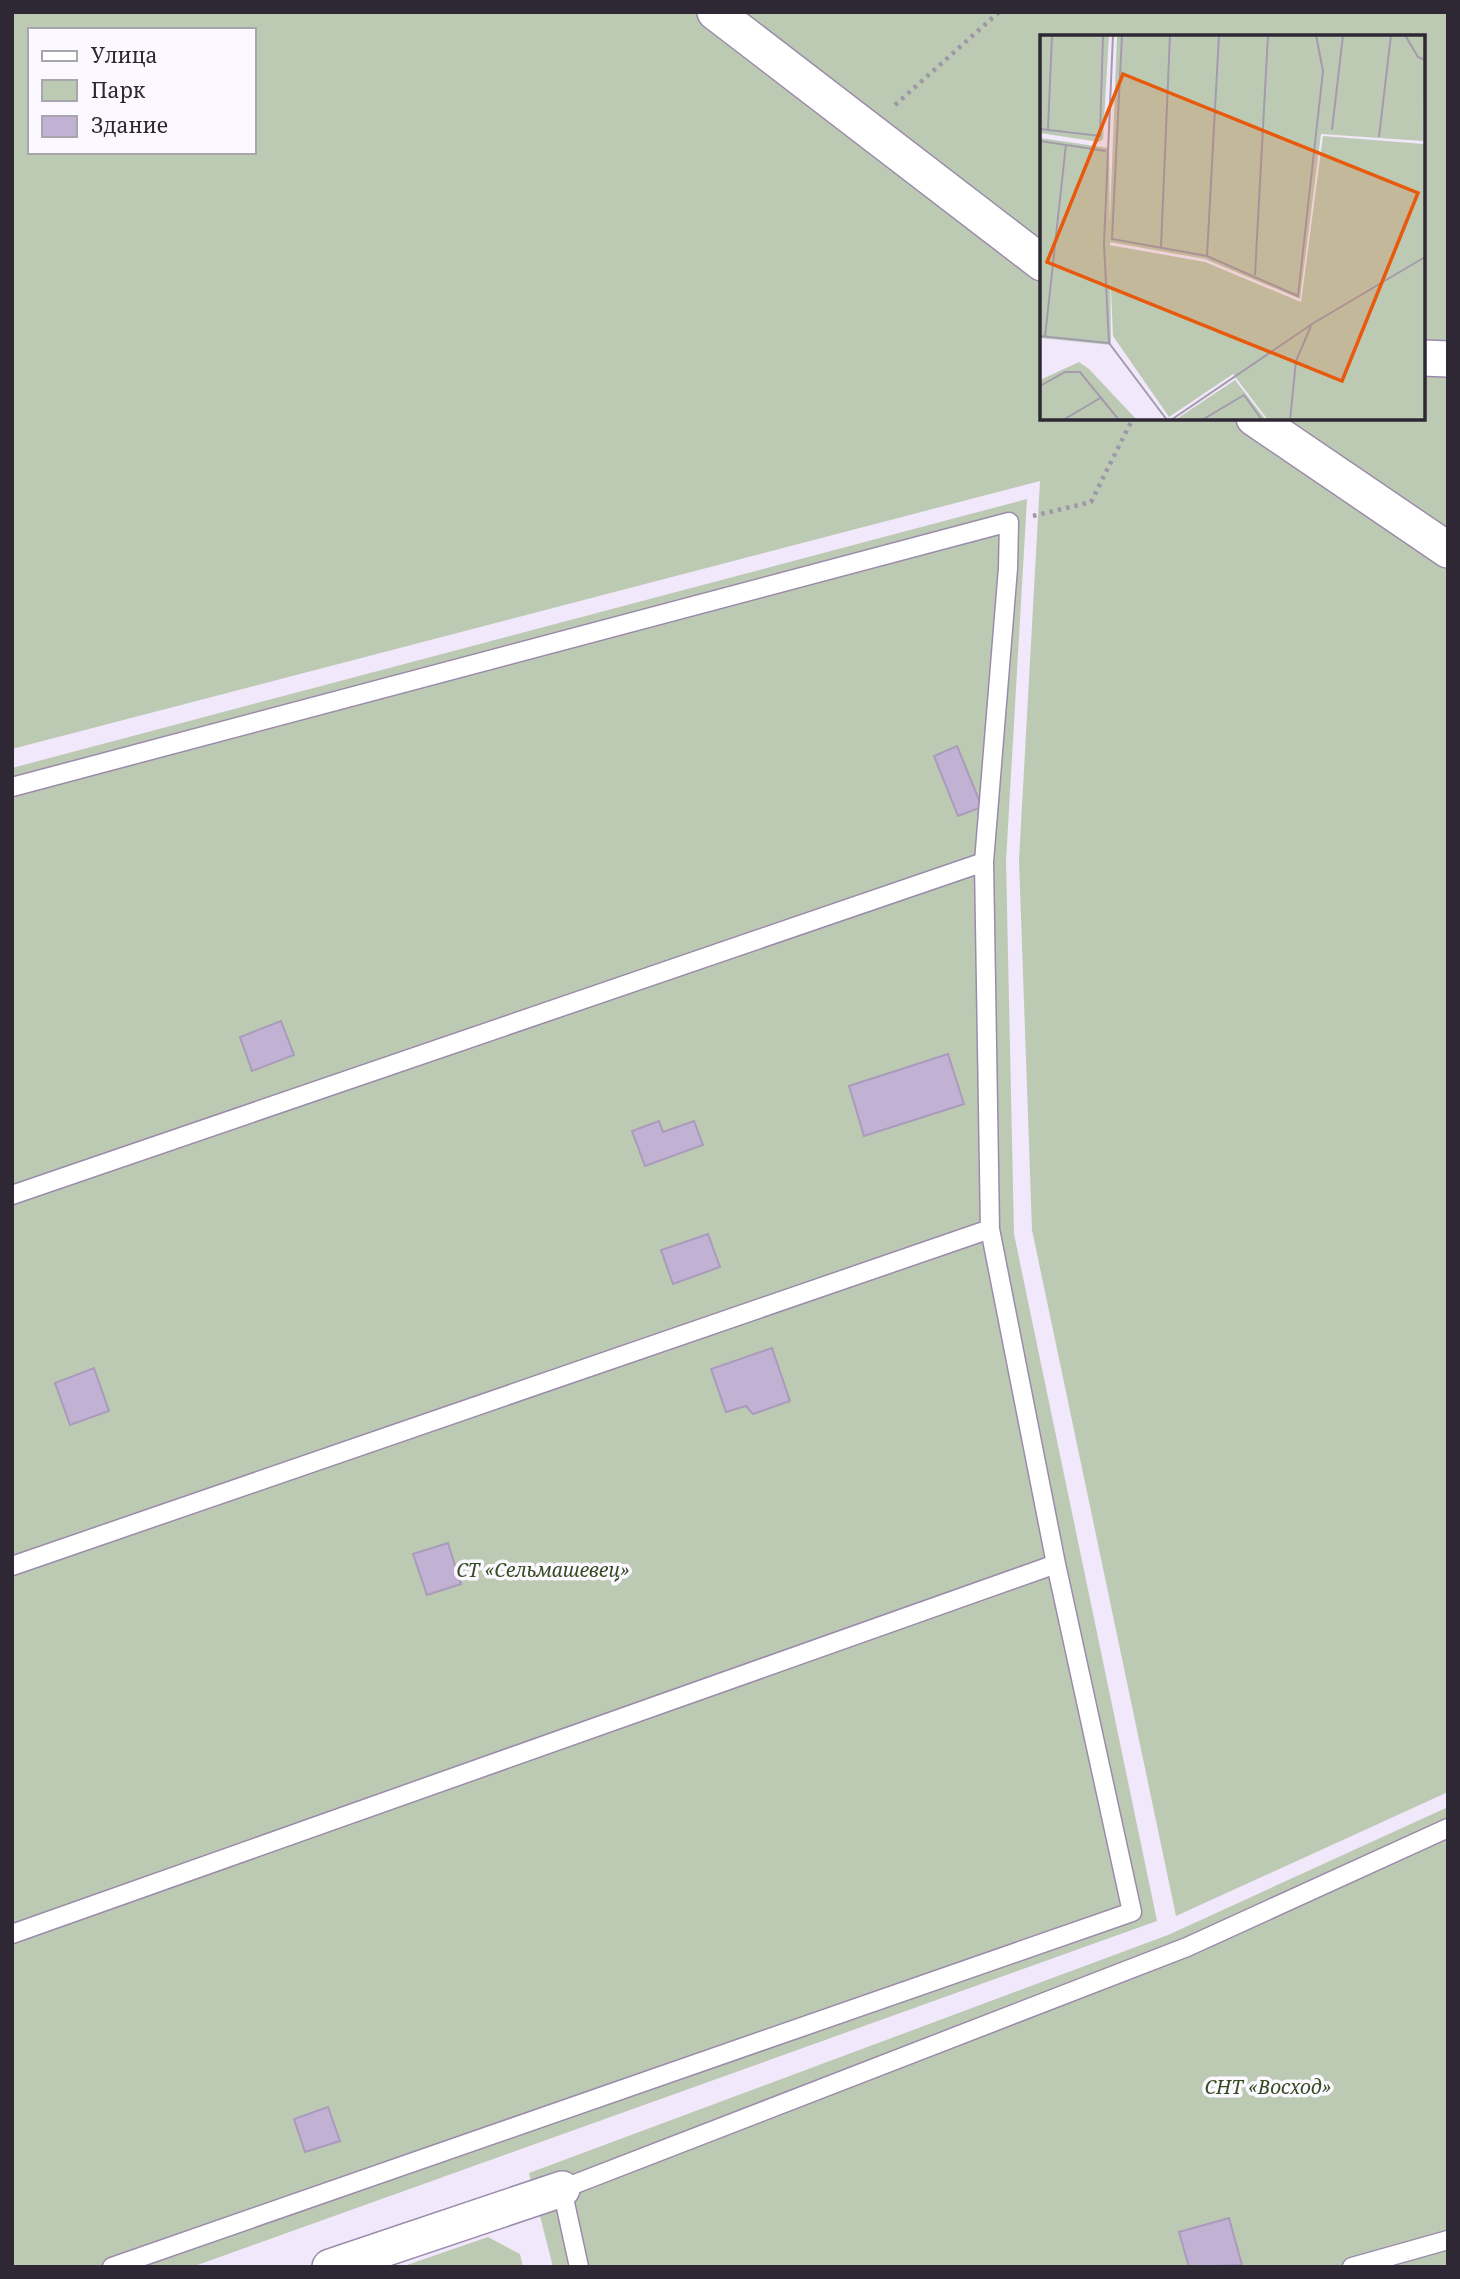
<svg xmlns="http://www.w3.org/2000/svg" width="1460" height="2279" font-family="'Noto Serif',serif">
	<rect width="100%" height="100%" fill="#f1e8fc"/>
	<path fill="#bdcab3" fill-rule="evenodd" d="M12 12H1448V1792L1176 1916 1032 1230 1019 860 1040 481 12 749ZM30 30H254V152H30ZM1042 37H1423V418H1042Z
		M1027 499 1006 861 1014 1234 1157 1921 192 2267H12V768Z
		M1448 1807V2267H553L529 2173 1168 1935Z
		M488 2237 520 2254 523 2267H401Z"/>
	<path fill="#c1b1d2" stroke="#aa9bbb" stroke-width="2" d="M957 746 982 807 958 816 934 756Z
		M281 1021 294 1055 252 1071 240 1037Z
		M948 1054 964 1104 864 1136 849 1086Z
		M659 1121 663 1132 694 1121 703 1145 645 1166 632 1131Z
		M708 1234 720 1267 673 1284 661 1250Z
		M772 1348 790 1401 753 1414 746 1406 726 1412 711 1369Z
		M94 1368 109 1411 70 1425 55 1383Z
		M448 1543 461 1584 427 1595 413 1554Z
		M328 2107 340 2141 305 2152 294 2119Z
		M1229 2218 1242 2265 1189 2267 1179 2232Z"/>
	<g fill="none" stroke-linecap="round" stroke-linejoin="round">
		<defs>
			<path id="lane" d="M12 787 1009 522 1008 568 984 862 990 1229 1056 1564 1132 1912 112 2267
				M12 1195 984 862
				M12 1566 990 1229
				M12 1934 1056 1564
				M579 2267 562 2189 1187 1947 1448 1828
				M1352 2267 1448 2240"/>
			<path id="street" d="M715 12 1042 263
				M1423 358 1448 359
				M1254 418 1448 550
				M330 2267 562 2189"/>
		</defs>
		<use href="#lane" stroke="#9b8bab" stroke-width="21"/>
		<use href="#street" stroke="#9b8bab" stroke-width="38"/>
		<path stroke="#9e97a8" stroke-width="4.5" stroke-dasharray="3.5 5" stroke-linecap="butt" d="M895 105 999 12
			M1033 516 1091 502 1133 418"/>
		<use href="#lane" stroke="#fff" stroke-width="18"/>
		<use href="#street" stroke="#fff" stroke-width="35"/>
	</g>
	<g text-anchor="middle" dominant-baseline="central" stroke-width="7" stroke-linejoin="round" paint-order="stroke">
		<g font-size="19" font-style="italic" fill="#374b21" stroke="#fbf8ff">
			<text x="543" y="1570">СТ «Сельмашевец»</text>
			<text x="1268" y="2087">СНТ «Восход»</text>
		</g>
	</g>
	<g transform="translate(1040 35)">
		<rect width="385" height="385" fill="#f1e8fc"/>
		<path d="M0 0H69L63 104 59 107 0 98ZM77 0H385L383 106 281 99 260 264 165 224 69 207ZM283 101 384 109 385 104V385H228L193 339 129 382 73 301 69 210 165 227 261 267ZM0 103 69 113 71 310 0 303ZM39 327 49 334 97 385H0V345ZM195 345 226 385H135Z" fill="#bdcab3"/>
		<path fill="none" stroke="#a39bac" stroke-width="2" d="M73 0 64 209 69 308 127 385M82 0 72 204 167 221 258 261 283 36 276 0M365 0 378 22 385 25M0 94 60 101 63 0M8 94 12 0M292 95 303 0M339 102 351 0M0 106 66 116M121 212 130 0M167 221 179 0M215 240 228 0M0 301 69 308M5 302 26 109M0 351 25 337H40L79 385M23 385 62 362M131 385 272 289 385 222M162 385 204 360 222 385M250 385 256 326 271 291"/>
		<path fill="#e8590c" fill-opacity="0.15" stroke="#e8590c" stroke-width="3.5" d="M83 39 378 158 302 346 7 227Z"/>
		<rect width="385" height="385" fill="none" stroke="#2e2835" stroke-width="3.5"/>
	</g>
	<rect width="1460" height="2279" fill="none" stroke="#2e2835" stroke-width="28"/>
	<rect x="28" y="28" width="228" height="126" fill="#fbf8ff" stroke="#a9a5ae" stroke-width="2"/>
	<rect x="42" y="51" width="35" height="10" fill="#ffffff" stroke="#a9a5ae" stroke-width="2"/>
	<text x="91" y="63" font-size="21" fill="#2e2835">Улица</text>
	<rect x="42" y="80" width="35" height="21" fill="#bdcab3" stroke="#a9a5ae" stroke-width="2"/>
	<text x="91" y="98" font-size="21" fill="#2e2835">Парк</text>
	<rect x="42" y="116" width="35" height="21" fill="#c1b1d2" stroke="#a9a5ae" stroke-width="2"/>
	<text x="91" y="133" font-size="21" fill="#2e2835">Здание</text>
</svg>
